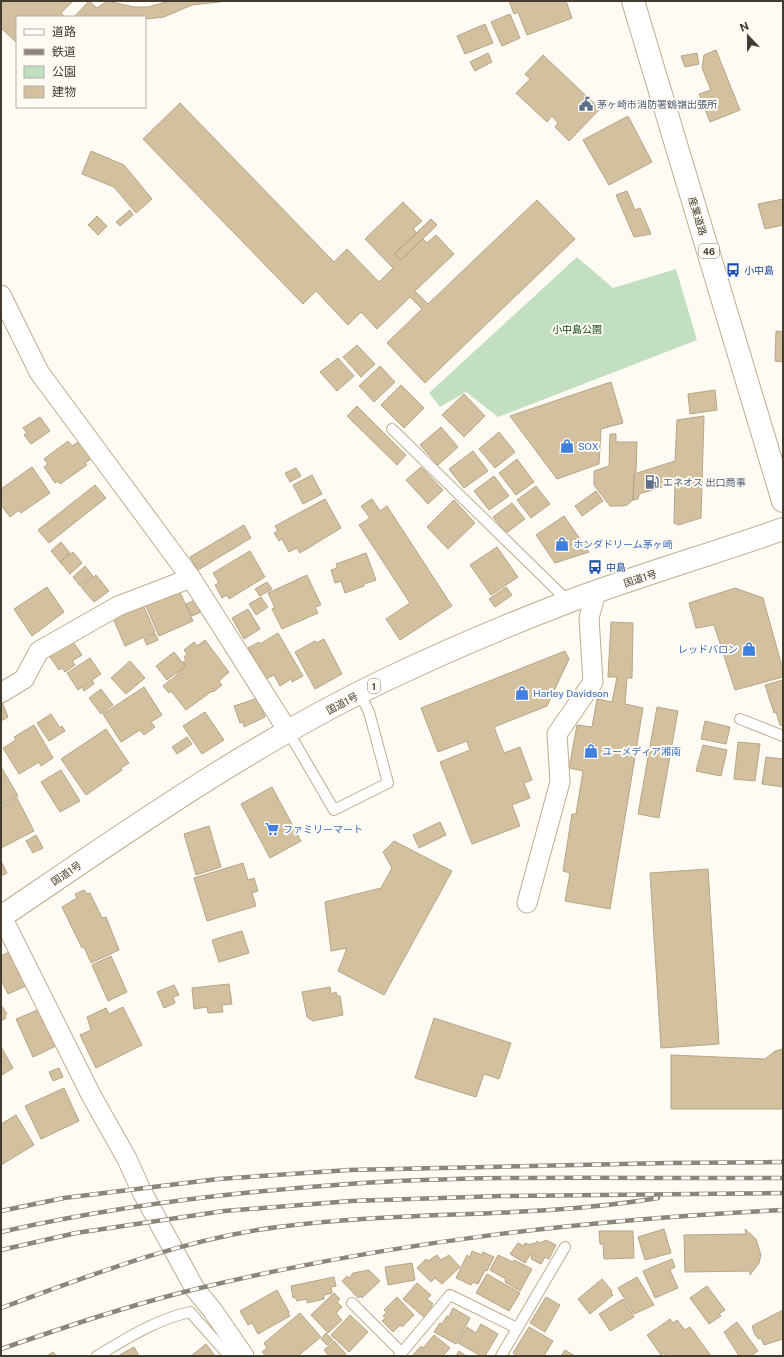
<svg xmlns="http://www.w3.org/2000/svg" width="784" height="1357" font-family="'Public Sans','Noto Sans JP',sans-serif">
	<rect width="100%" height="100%" fill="#fefaf4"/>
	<path fill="#c2e0c0" d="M577 257 613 288 676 269 697 340 498 417 466 392 440 407 429 393Z"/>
	<path fill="#d2c09f" stroke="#b7a585" d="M1 1H73L61 13 65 17H17V43L1 28Z
		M89 1 97 8 107 1 134 7H148L170 1H228L192 5 164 17 147 19 145 17H74Z
		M509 1H566L572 18 527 35 518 12 514 14Z
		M510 14 520 38 502 46 491 22Z
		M485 24 493 43 465 54 457 36Z
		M716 50 740 110 710 122 699 94 711 90 702 68 704 55Z
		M488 53 492 62 475 71 470 62Z
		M697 53 699 64 685 67 681 56Z
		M543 55 600 109 569 141 555 127 558 123 552 116 547 122 516 93 530 79 525 74Z
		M180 103 334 262 347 249 379 282 393 268 365 239 403 202 422 221 413 229 417 233 394 254 401 260 423 239 427 243 436 235 454 254 415 291 428 304 537 200 575 239 425 383 387 343 422 309 410 297 377 329 361 312 348 325 316 291 303 304 143 139Z
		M628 116 652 162 609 185 583 140Z
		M91 151 124 165 152 199 136 213 114 187 82 174Z
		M627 191 635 210 640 208 651 234 634 237 616 195Z
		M783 199V225L765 229 758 204Z
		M130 210 133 215 120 226 116 222Z
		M97 216 107 226 98 235 88 225Z
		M431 219 437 225 401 260 394 254Z
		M776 331 783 332V362L775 361Z
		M357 345 375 364 361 377 343 357Z
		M338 358 354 376 337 391 320 372Z
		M380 366 395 382 374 402 359 386Z
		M611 382 623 423 601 429 599 464 557 479 510 416Z
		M401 385 424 408 404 428 381 405Z
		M715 390 717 410 690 414 688 394Z
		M464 394 485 416 464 437 442 415Z
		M357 406 406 455 397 465 347 416Z
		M704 416 701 518 678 525 674 523 675 483 639 494 638 499 633 500 634 474 675 461 677 420Z
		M40 417 50 431 31 444 24 435 27 433 23 428Z
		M441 427 458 447 438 465 420 445Z
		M499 432 515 452 495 468 479 449Z
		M610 434H616V442H637L636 471 634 474 633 500 627 505 622 506H610L594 485V471L609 466Z
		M68 441 72 446 80 441 92 458 85 463 87 465 60 484 58 481 55 483 44 467 48 464 44 459Z
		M473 451 488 471 464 488 449 469Z
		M517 459 534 482 516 495 499 473Z
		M32 467 50 493 21 513 19 510 10 517 1 505V489Z
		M421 467 443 490 428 504 406 480Z
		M296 468 301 476 290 482 285 473Z
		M312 475 322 494 303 504 293 485Z
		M494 476 509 496 489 510 474 491Z
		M95 485 106 498 49 543 38 530Z
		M536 486 550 504 531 518 517 500Z
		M596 491 603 501 582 516 575 506Z
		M325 499 341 528 300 553 297 548 289 552 282 539 279 541 274 533 278 531 275 526Z
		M372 499 380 511 387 506 452 606 400 640 386 619 410 603 359 525 370 518 361 506Z
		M454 500 475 523 448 549 427 527Z
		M512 503 525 519 506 533 493 517Z
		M564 516 589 552 555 563 536 535Z
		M244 525 251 538 198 570 190 557Z
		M61 542 70 553 60 562 51 551Z
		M497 547 518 577 491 595 470 565Z
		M250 551 265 577 229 599 227 595 222 598 215 585 219 583 213 573Z
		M73 552 82 563 70 574 60 562Z
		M366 553 376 580 364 584V586L345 593 341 581 335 583 331 570 337 568 336 564Z
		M85 566 93 576 80 586 73 577Z
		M96 575 109 591 94 602 81 587Z
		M307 575 321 605 315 607 318 613 282 629 272 609 275 608 268 593Z
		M267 582 272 589 260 596 255 589Z
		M47 587 64 612 32 636 14 609Z
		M506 587 512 595 495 607 489 599Z
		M735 588 763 598 783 670V677L735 690 714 625 696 628 689 603Z
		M179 590 193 621 159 636 145 604Z
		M261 597 268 607 256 615 249 604Z
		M197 599 203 611 192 616 186 604Z
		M143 605 155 632 125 646 113 618Z
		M248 609 260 629 244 639 232 618Z
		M611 622 633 623 632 678H627L625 704 643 708 610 909 565 901 570 873 563 871 572 814H576L583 771 569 768 577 725 592 727 597 699 612 702 617 677H608Z
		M155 633 158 640 147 645 144 639Z
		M278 633 303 676 292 682 291 679 280 686 274 675 266 679 248 648 259 642 260 644Z
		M71 639 82 655 72 661 75 665 65 672 62 668 59 670 48 654Z
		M324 639 342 674 315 689 295 652 315 641 316 643Z
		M205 640 229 672 219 681 222 685 213 692 212 691 186 710 171 691 169 693 163 686 178 674 177 673 186 666 183 662 186 660 184 657 187 654 184 650 194 642 197 646Z
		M565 651 569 659 547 706 494 727 504 753 520 747 532 780 524 783 530 798 512 805 520 826 472 844 440 762 470 750 467 741 438 752 421 708Z
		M174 652 185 666 167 680 156 666Z
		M90 658 101 674 92 680 94 684 84 691 82 687 78 690 67 673Z
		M130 661 145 678 126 694 111 678Z
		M783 680V726L780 725 776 712 774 713 765 685Z
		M144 687 162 715 151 722 155 727 144 735 140 730 121 742 103 714Z
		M101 689 113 705 101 714 89 698Z
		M258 698 265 717 244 727 243 722 240 723 234 706Z
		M2 702 8 717 1 721V703Z
		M657 707 678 711 659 818 638 814Z
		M205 712 224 740 202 754 183 726Z
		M51 714 60 728 62 726 65 731 49 741 37 723Z
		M705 721 730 727 726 744 701 739Z
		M34 725 53 758 41 766 39 762 19 774 3 748 16 740 14 737Z
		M106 729 129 763 121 768 122 770 86 795 61 759Z
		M187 737 192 744 177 754 172 747Z
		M738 742 760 744 755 781 734 779Z
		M703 745 727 750 721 776 696 771Z
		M766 757 783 759V787L762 784Z
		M1 767 18 796 1 805Z
		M61 770 80 801 60 812 41 782Z
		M272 787 301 841 270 858 241 804Z
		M17 798 34 831 1 848V807Z
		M440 822 446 835 419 848 413 835Z
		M209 826 221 867 196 875 184 834Z
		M36 835 43 848 33 853 26 841Z
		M394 841 452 871 384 995 338 971 347 948 331 951 325 902 381 888 392 868 383 852Z
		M1 861 7 873 1 876Z
		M243 863 248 880 254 878 258 891 252 893 256 906 207 921 194 878Z
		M708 869 719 1044 661 1048 650 873Z
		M84 890 87 894 90 893 102 918 106 917 119 950 91 963 84 947 82 948 62 907 77 898 75 894Z
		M242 931 249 953 219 962 212 940Z
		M11 951 28 985 8 994 1 980V956Z
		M111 956 127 992 108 1001 92 965Z
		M229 984 232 1004 222 1005 223 1012 208 1013 207 1007 194 1009 192 988Z
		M174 985 179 995 173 997 175 1003 164 1008 157 992Z
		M330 987 331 994 336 992 337 996H340L343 1015 313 1021 307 1017 302 992Z
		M1 1005 7 1014 5 1015 6 1018 1 1021Z
		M123 1007 142 1045 96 1068 80 1035 91 1030 87 1017 106 1008 109 1014Z
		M40 1009 56 1046 33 1057 16 1019Z
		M434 1018 511 1043 499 1079 484 1074 476 1097 415 1078Z
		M1 1047 13 1068 2 1075 1 1074Z
		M783 1049V1109H671V1055L765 1059 775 1051Z
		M59 1068 63 1077 53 1081 49 1072Z
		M64 1088 79 1121 41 1139 25 1106Z
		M16 1115 34 1145 1 1165V1124Z
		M664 1229 671 1253 645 1260 638 1237Z
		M745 1229 756 1239 761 1255 759 1263 750 1275V1271L685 1272 684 1235 746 1234Z
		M599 1231H633L634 1258 604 1259 603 1244H600Z
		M546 1240 556 1245 549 1259 545 1257 541 1264 531 1259 532 1256 530 1255 525 1263 510 1254 518 1243 524 1246 525 1243 530 1245 532 1243 535 1244 537 1241 540 1243Z
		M472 1251 482 1255 483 1252 494 1257 487 1271 485 1270 478 1284 473 1282 471 1285 456 1278 467 1255 470 1257Z
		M437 1255 441 1260 449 1255 460 1267 442 1284 435 1278 431 1282 417 1268 426 1259 428 1261Z
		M498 1255 513 1262 514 1260 532 1269 520 1291 505 1282 506 1279 490 1270Z
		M672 1259 675 1267 670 1270 678 1288 655 1298 643 1271Z
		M412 1263 415 1280 388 1285 385 1267Z
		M369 1270 380 1281 362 1298 361 1296 358 1298 342 1281 347 1276 349 1278 353 1273Z
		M487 1274 520 1293 509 1311 476 1293Z
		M334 1277 336 1286 331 1287 332 1293 324 1295V1299L307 1303V1299L297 1301 295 1297 293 1298 291 1286Z
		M637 1277 654 1305 634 1314 618 1288Z
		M602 1279 612 1291 611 1293 613 1295 590 1314 578 1299Z
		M417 1283 431 1295 427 1299 433 1304 431 1306 433 1307 424 1317 403 1299Z
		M707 1286 725 1310 719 1314 721 1316 709 1324 690 1298Z
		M277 1290 289 1312 288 1313 290 1316 258 1334 252 1323 248 1325 240 1311Z
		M334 1293 340 1299 337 1302 342 1307 336 1313 342 1320 328 1333 311 1315Z
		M397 1297 414 1315 402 1327 400 1325 393 1332 382 1321 386 1318 383 1316 387 1312 384 1310Z
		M546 1297 560 1305 545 1332 530 1323Z
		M623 1299 634 1317 610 1331 599 1314Z
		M453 1308 470 1318 456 1344 434 1332 440 1323 442 1324 447 1316 449 1317Z
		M783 1310V1339L764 1345 761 1338 758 1339 756 1335H755L752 1326Z
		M300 1313 321 1337 298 1356H266L262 1352 267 1348 264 1343Z
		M350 1315 368 1332 349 1352 331 1335Z
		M670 1319 673 1323 677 1320 685 1330 690 1327 711 1356H666L664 1353 661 1355 647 1335Z
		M737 1322 758 1351 751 1356H739L724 1332Z
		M481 1324 498 1334 485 1356H481L458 1343 467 1327 476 1333Z
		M529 1327 553 1341 544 1356H518L513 1353Z
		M326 1333 333 1340 327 1345 321 1339Z
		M434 1335 450 1348 443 1356H412L421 1346 423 1348Z
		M334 1341 346 1354 344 1356H329L324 1350Z
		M206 1344 215 1356H191Z
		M134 1347 139 1356H118Z
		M565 1350 575 1356H561Z
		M459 1351 466 1356H456Z
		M53 1352 56 1356H47Z"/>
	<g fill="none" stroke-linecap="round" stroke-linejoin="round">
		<defs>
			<path id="lane" d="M392 429 569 602
				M740 719 783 736
				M288 731 334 810 388 783 369 712 360 694
				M352 1303 402 1353
				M97 1356C126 1339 157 1319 190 1312L229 1356
				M399 1356 450 1295 517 1328
				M501 1356 565 1247"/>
			<path id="street" d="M1 295 39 372 191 578 288 731
				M1 693 24 679 39 651 118 606 191 578
				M527 903 560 782 557 734 593 682 589 618 596 592
				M2 917 91 1095 127 1159 141 1190 195 1289 213 1311 244 1356"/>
			<path id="primary" d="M633 1 783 501"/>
			<path id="highway" d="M1 917C125 833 248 746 383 681 444 652 507 625 570 601 640 575 712 554 783 529"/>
		</defs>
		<use href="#lane" stroke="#bfae8d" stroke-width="12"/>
		<use href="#street" stroke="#bfae8d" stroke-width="21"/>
		<use href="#primary" stroke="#bfae8d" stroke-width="24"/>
		<use href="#highway" stroke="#bfae8d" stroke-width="24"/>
		<use href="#lane" stroke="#fff" stroke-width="10"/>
		<use href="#street" stroke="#fff" stroke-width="19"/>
		<use href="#primary" stroke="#fff" stroke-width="22"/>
		<use href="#highway" stroke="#fff" stroke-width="22"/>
		<defs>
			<path id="rail" d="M1 1211 64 1198 218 1179 349 1170 668 1163 783 1162
				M1 1232C115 1206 232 1192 349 1184 493 1174 638 1179 783 1178
				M1 1250 76 1233 224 1211 351 1201 501 1196 783 1193
				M1 1308C91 1275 183 1239 278 1227 404 1210 532 1219 658 1198
				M1 1349C65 1327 130 1305 196 1289 389 1242 585 1220 783 1210"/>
		</defs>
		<use href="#rail" stroke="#8b857a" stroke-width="4.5"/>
		<use href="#rail" stroke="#fefaf4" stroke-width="3" stroke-dasharray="9" stroke-linecap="butt"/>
	</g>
	<defs>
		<symbol id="civic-bare" viewBox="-9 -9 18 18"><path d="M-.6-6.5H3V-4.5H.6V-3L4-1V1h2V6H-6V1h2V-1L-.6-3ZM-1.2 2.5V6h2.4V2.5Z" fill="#5c6f8a" stroke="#fefaf4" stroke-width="2.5" paint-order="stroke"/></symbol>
		<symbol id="bus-bare" viewBox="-9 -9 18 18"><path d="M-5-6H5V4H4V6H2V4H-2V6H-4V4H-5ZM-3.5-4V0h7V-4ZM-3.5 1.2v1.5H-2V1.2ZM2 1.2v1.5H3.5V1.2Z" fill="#1a4fb4" stroke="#fefaf4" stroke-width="2.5" paint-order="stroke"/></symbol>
		<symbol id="shop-bare" viewBox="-9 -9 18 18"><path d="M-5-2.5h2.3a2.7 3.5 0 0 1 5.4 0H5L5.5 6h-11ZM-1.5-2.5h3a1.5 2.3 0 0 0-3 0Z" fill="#3f7fe0" stroke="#fefaf4" stroke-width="2.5" paint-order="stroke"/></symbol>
		<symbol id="fuel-bare" viewBox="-9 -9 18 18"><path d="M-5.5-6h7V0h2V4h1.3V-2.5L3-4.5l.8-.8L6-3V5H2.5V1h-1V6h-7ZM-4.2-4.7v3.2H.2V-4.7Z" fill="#5c6f8a" stroke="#fefaf4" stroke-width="2.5" paint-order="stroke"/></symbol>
		<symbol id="supermarket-bare" viewBox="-9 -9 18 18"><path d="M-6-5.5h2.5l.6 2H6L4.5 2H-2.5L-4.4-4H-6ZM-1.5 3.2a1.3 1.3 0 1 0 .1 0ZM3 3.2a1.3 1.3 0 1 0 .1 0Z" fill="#3f7fe0" stroke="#fefaf4" stroke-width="2.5" paint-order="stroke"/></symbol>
	</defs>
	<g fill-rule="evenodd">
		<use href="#civic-bare" x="576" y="94" width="20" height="20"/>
		<use href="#bus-bare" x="723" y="260" width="20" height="20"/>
		<use href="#shop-bare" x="557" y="436" width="20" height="20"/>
		<use href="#fuel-bare" x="642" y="472" width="20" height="20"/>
		<use href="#shop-bare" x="552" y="534" width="20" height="20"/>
		<use href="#bus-bare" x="585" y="557" width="20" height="20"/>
		<use href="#shop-bare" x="739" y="639" width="20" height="20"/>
		<use href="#shop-bare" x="512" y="683" width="20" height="20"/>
		<use href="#shop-bare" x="581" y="741" width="20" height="20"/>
		<use href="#supermarket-bare" x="262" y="819" width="20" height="20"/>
	</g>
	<g text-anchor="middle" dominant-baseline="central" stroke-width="4" stroke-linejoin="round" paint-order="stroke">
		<g fill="#fefaf4" stroke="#7b7569" stroke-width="1">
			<rect x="699" y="244" width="20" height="14" rx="3"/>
			<rect x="368" y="679" width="12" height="14" rx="3"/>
		</g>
		<g font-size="9" font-weight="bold" fill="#433c2e">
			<text x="709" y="251">46</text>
			<text x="374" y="686">1</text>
		</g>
		<g font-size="10" fill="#4e5e75" stroke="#fefaf4" text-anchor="start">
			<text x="597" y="104">茅ヶ崎市消防署鶴嶺出張所</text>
			<text x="663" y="482">エネオス 出口商事</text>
		</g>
		<g font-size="10" fill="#433c2e" stroke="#fefaf4">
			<text transform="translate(698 216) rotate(73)">産業道路</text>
			<text transform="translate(640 578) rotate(-18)">国道1号</text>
			<text transform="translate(342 703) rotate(-28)">国道1号</text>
			<text transform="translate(66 873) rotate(-34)">国道1号</text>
		</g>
		<g font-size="10" fill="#164399" stroke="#fefaf4" text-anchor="start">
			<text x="744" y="270">小中島</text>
			<text x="606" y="567">中島</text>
		</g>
		<g font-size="10" fill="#104510" stroke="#fefaf4">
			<text x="577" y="329">小中島公園</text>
		</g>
		<g font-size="10" fill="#366cbe" stroke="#fefaf4" text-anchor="start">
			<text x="578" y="446">SOX</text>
			<text x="573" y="544">ホンダドリーム茅ヶ崎</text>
			<text x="738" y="649" text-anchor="end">レッドバロン</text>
			<text x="533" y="693">Harley Davidson</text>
			<text x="602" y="751">ユーメディア湘南</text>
			<text x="283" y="829">ファミリーマート</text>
		</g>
	</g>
	<rect width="784" height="1357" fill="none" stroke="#433c2e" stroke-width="4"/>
	<rect x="16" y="16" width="130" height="92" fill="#fefaf4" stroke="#b3aea5"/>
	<rect x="24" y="29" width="20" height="6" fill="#ffffff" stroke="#b3aea5"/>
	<text x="52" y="36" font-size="12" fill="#433c2e">道路</text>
	<rect x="24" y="49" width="20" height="6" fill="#8b857a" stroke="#b3aea5"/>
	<text x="52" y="56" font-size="12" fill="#433c2e">鉄道</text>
	<rect x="24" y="66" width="20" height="12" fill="#c2e0c0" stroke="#b3aea5"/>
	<text x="52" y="76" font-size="12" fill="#433c2e">公園</text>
	<rect x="24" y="86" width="20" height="12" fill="#d2c09f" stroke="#b3aea5"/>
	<text x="52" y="96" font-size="12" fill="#433c2e">建物</text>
	<g transform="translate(748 36) rotate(338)" stroke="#fefaf4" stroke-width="3" paint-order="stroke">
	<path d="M0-3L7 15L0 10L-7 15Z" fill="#433c2e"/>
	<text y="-6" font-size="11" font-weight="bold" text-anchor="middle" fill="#433c2e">N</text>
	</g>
</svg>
